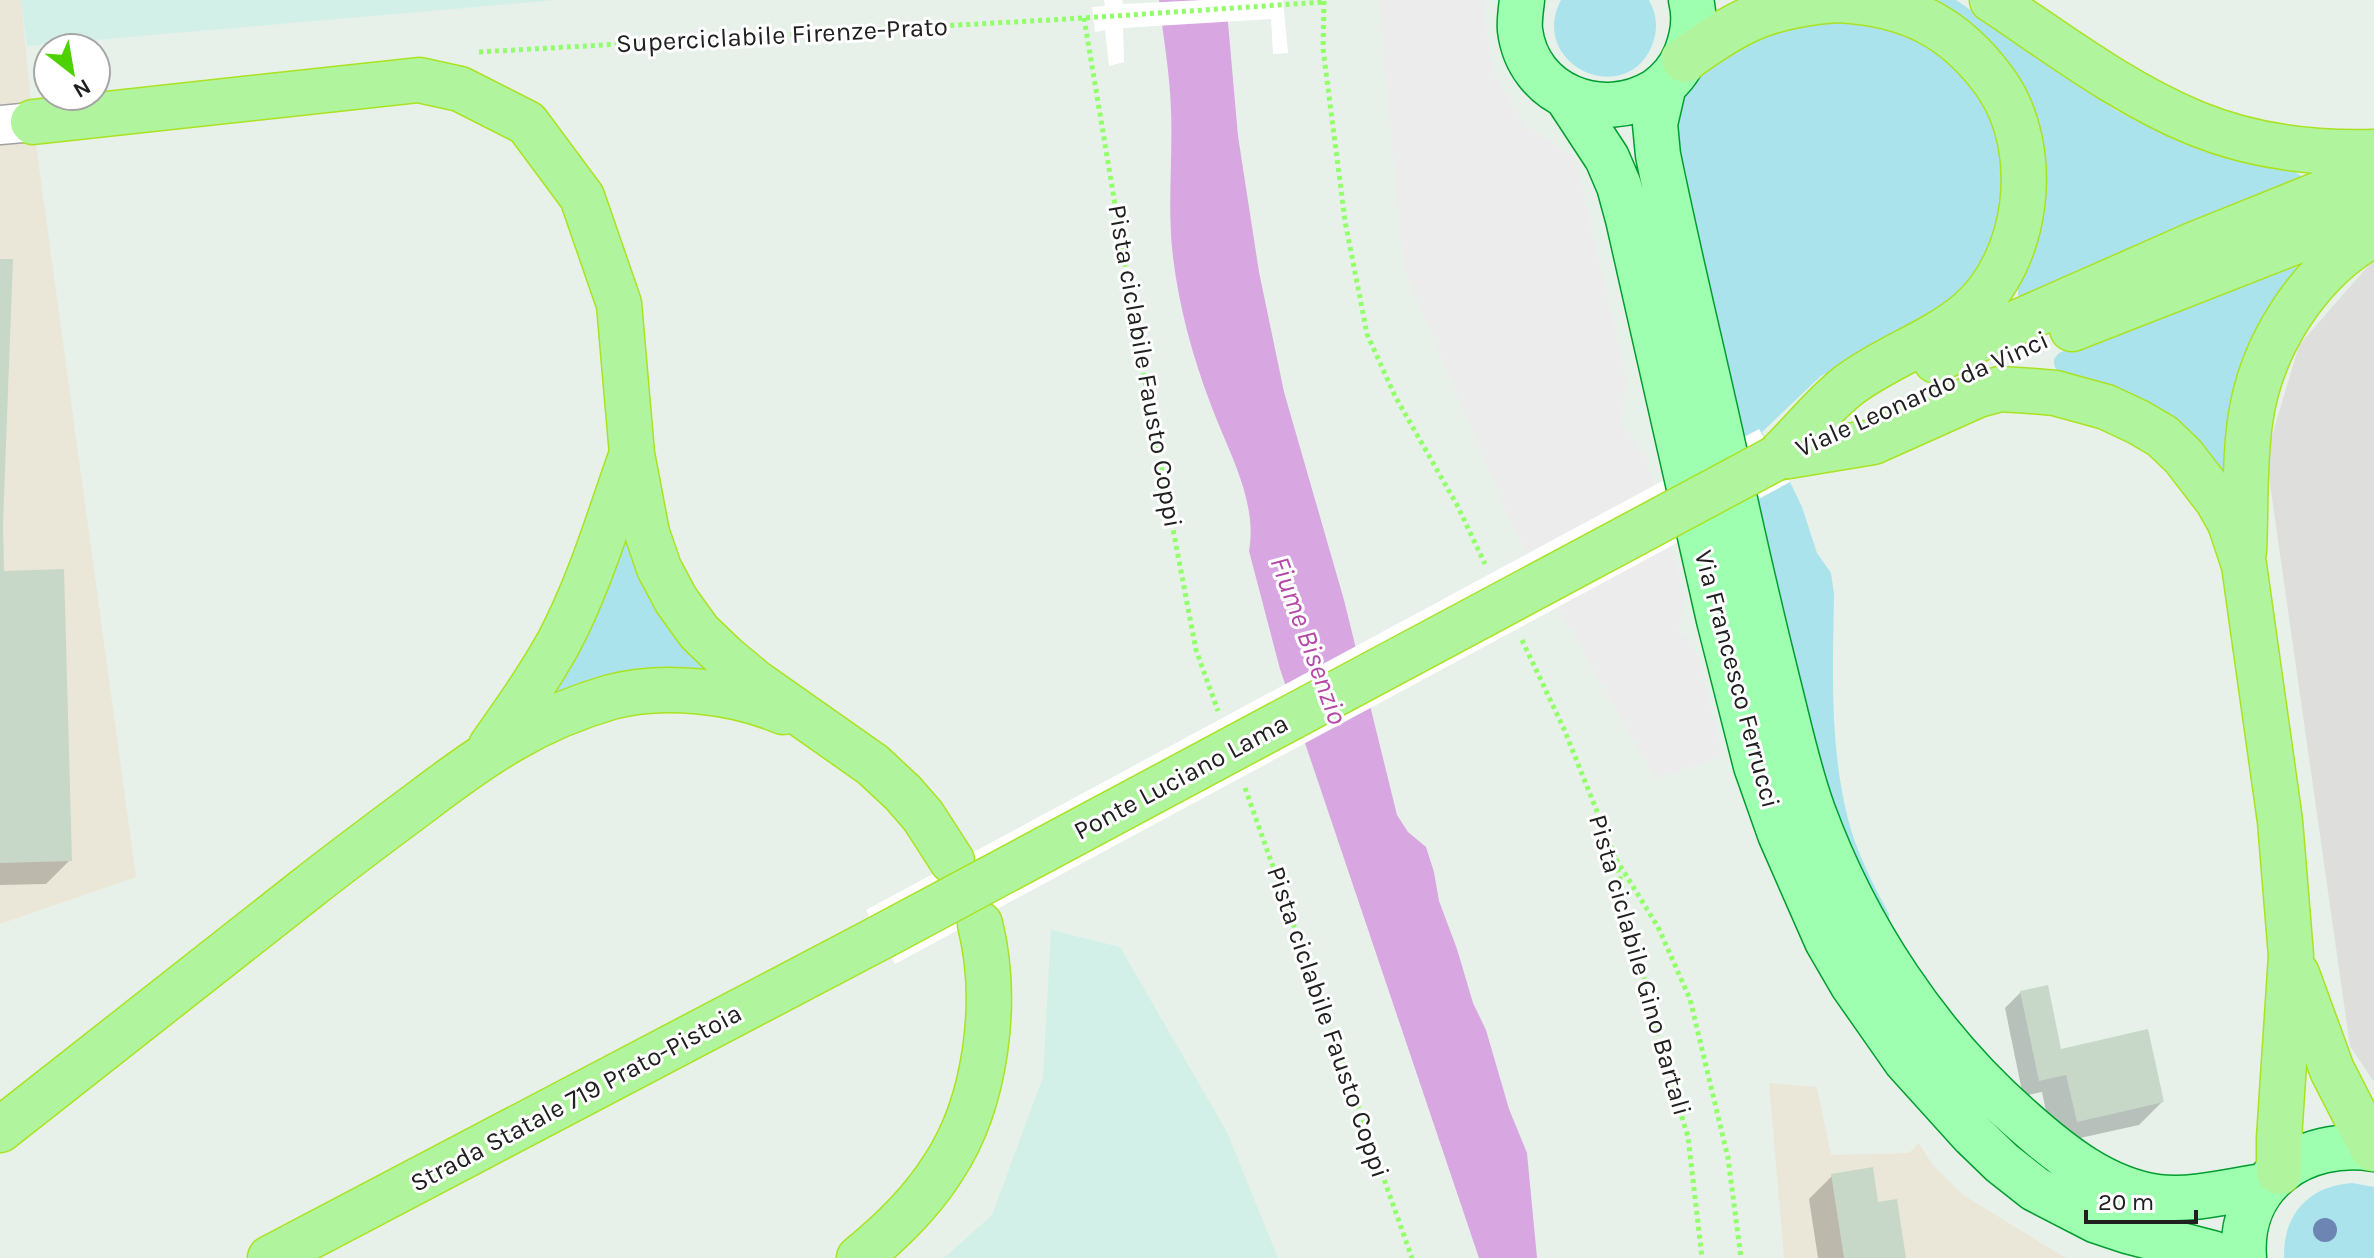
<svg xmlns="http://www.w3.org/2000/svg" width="2374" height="1258" font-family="Karla,sans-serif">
	<rect width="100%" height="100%" fill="#e7f1ea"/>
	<path fill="#dedfdd" d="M2374 259V1082L2350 1046 2266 456 2299 345Z"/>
	<path fill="#ebe7d8" d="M0 0H21L33 122 136 877 0 924Z
		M1769 1083 1817 1087 1831 1155 1909 1153 1919 1143 1932 1164 1963 1195 2066 1258H1784Z"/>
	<path fill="#d2f0e7" d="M21 0H556L27 46Z
		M1051 930 1120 947 1227 1132 1278 1258H944L992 1215 1043 1077Z"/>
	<path fill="#abe3ed" d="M1561 0H1649C1658 16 1658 32 1651 48 1622 109 1528 63 1561 0Z
		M1921 0H1956L2117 111 2147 126 2215 154 2249 163 2295 172 2306 179 2021 300 2018 295V286L2035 246 2043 205Z
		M1811 16 1912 32 1970 79 1995 122 2007 200 1985 266 1938 319 1821 376 1762 432 1790 482 1802 507 1817 553 1831 573 1834 594C1833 669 1829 744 1848 819 1856 851 1873 884 1889 914V922L1828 821 1671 116 1698 76 1728 48Z
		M2280 263H2294L2299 271 2225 469 2220 471C2190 443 2156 404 2118 388 2105 383 2065 378 2058 371 2054 367 2054 365 2054 359L2059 353Z
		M622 520 707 671 555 695 552 694Z
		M2352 1183 2374 1187V1258H2284C2283 1214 2309 1186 2352 1183Z"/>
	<path fill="#ececec" d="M1380 0H1487L1483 10 1493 72 1525 126 1575 157 1627 382 1620 422 1646 457 1685 599 1678 631 1695 646 1723 756 1655 779 1513 528 1404 269 1384 63Z"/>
	<path fill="#d8a6e0" d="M1159 0H1226L1238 136 1259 272 1284 392 1344 600 1397 815 1408 832 1426 847 1434 872 1439 901 1457 949 1473 1003 1486 1030 1509 1109 1527 1153 1537 1258H1479L1280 669 1249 551C1258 501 1228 451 1211 405 1193 358 1179 307 1173 257 1167 208 1173 159 1171 110 1170 73 1163 36 1159 0Z"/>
	<path fill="#fff" d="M1104 0H1122L1123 4 1203 0H1283L1288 53 1273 54 1271 19 1123 28 1124 62 1109 66 1105 30 1095 32 1092 7 1105 6Z
		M1759 429 1790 482 895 964 866 910Z"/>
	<path fill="#0003" d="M0 261 2 573 70 860 46 884 0 885Z
		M2021 992 2059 1051 2162 1102 2139 1125 2053 1144 2042 1092 2023 1096 2005 1008Z
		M1832 1176 1876 1204 1904 1258H1818L1809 1199Z"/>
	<path fill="#c7d8c8" d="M0 259H13L3 524 4 571 64 569 72 861 0 863Z
		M2048 985 2061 1049 2148 1029 2164 1102 2077 1122 2066 1075 2039 1081 2020 991Z
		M1873 1167 1878 1202 1897 1199 1906 1258H1844L1831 1174Z"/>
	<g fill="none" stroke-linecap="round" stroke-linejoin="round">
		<defs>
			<path id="tertiary" d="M0 125 33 122"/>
			<path id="primary" d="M1522 0C1521 9 1519 21 1520 30 1528 96 1602 124 1656 91 1669 82 1680 69 1686 54 1693 36 1696 19 1691 0
				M1664 85 1655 124 1658 155C1680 263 1707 370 1730 477 1745 546 1761 615 1778 683 1789 726 1798 770 1813 811 1856 928 1928 1038 2022 1120 2060 1154 2105 1190 2158 1197 2193 1201 2229 1191 2263 1186
				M1567 97 1607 158 1619 186 1628 219 1719 620 1756 766 1780 834 1827 941 1852 984 1906 1061 1972 1134 2002 1163 2035 1189 2097 1221 2127 1231 2212 1253 2221 1258
				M2244 1258C2238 1182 2304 1138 2374 1149"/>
			<path id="trunk" d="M1992 0C2057 43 2122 93 2195 123 2251 146 2313 154 2374 152
				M1684 60C1738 20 1769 5 1837 0
				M33 122 419 80 460 89 527 123 582 197 619 304 632 454 647 533 659 568 676 600 699 632 725 657 755 682 873 765 903 793 923 816 952 861
				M2072 329 2374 211
				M1936 361 1957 349 2195 244 2374 172
				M1776 458 1873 442 1978 395 2000 389 2032 391 2055 393 2106 407 2138 422 2162 436 2183 456 2217 500 2230 523 2244 565 2280 821 2291 956 2279 1139V1172
				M1776 458C1799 436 1824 404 1849 385 1886 357 1932 343 1968 313 2029 261 2042 151 1997 85 1956 27 1909 4 1839 0
				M2244 551C2246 509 2244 463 2250 422 2260 347 2308 271 2374 234
				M491 746C515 712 539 678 559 642 590 583 609 518 631 456
				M2297 974 2332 1070 2372 1148
				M0 1130C101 1050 203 970 305 890 343 860 382 831 421 802 483 755 534 719 611 697 663 683 734 691 783 712
				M270 1258 881 937
				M859 1258C891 1232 921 1203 943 1168 987 1102 999 1000 980 924"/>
		</defs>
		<use href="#tertiary" stroke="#a1a1a1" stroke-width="41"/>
		<use href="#primary" stroke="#009d2f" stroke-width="47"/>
		<use href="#trunk" stroke="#aae221" stroke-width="47"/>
		<path stroke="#92ff6a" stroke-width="5" stroke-dasharray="4 4" stroke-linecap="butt" d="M1324 1 1323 49 1345 221 1367 334 1395 396 1457 505 1485 564
			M1084 18 1141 361 1196 650 1218 711
			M479 52 1084 18 1324 2
			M1522 640 1564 729 1614 854 1664 1058 1688 1137 1702 1258
			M1245 788 1412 1258
			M1616 859 1658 927 1690 999 1728 1158 1741 1258"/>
		<use href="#tertiary" stroke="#fff" stroke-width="38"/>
		<use href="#primary" stroke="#9effb1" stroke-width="44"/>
		<use href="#trunk" stroke="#b0f59e" stroke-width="44"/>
		<defs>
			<path id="trunk-bridge" d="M881 937 1776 458"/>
		</defs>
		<use href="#trunk-bridge" stroke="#aae221" stroke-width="47" stroke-linecap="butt"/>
		<use href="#trunk-bridge" stroke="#b0f59e" stroke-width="44"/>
	</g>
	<circle fill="#6c85b2" cx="2325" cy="1230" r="12"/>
	<g text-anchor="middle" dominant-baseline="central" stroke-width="6" stroke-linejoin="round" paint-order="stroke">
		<g font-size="26" fill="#202020" stroke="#fff">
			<text transform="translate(782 35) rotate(-3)">Superciclabile Firenze-Prato</text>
			<text transform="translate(1145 366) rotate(80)">Pista ciclabile Fausto Coppi</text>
			<text transform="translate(1922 394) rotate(-24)">Viale Leonardo da Vinci</text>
			<text transform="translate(1737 679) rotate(75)">Via Francesco Ferrucci</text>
			<text transform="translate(1181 777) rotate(-28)">Ponte Luciano Lama</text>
			<text transform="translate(1640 965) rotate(74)">Pista ciclabile Gino Bartali</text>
			<text transform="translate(1328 1022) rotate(71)">Pista ciclabile Fausto Coppi</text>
			<text transform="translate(576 1098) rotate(-28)">Strada Statale 719 Prato-Pistoia</text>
		</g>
		<g font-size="28" font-style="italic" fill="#b548a7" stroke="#fff">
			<text transform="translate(1309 640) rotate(70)">Fiume Bisenzio</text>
		</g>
	</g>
	<g transform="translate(72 72) rotate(149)"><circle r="38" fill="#ffffff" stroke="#a6a6a6" stroke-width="2"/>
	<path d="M0-6L14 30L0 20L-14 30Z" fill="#4dd100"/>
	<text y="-12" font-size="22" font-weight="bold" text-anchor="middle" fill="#202020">N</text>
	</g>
	<path d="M2086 1210v12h110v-12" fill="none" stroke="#202020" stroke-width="4"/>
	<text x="2098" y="1210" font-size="24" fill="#202020" stroke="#ffffff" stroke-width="6" paint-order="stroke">20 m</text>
</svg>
